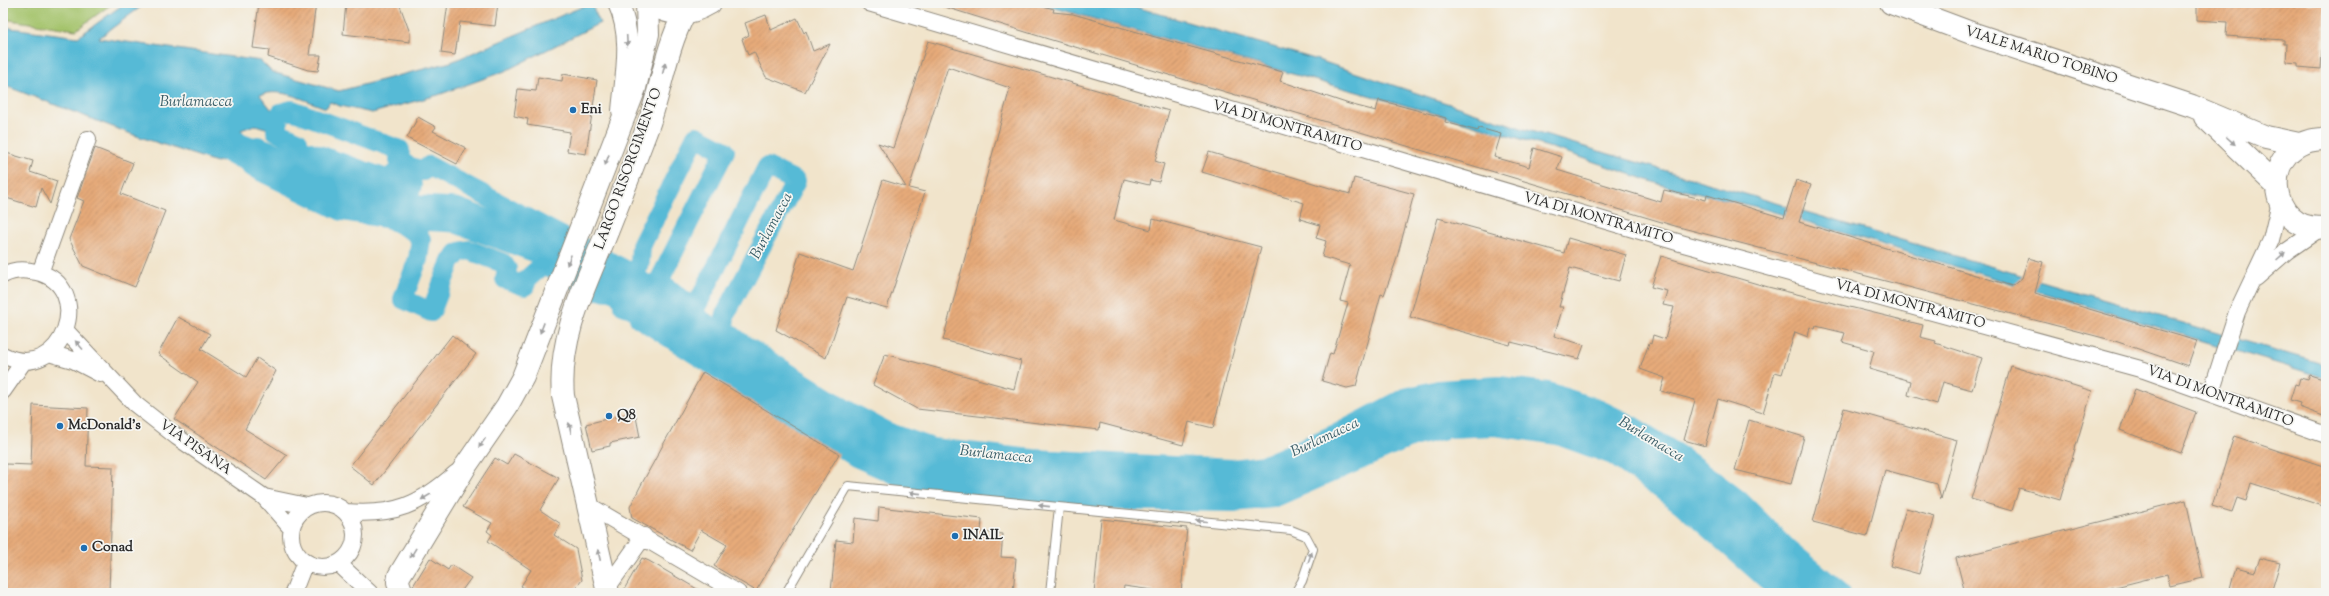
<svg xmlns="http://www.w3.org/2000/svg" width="2329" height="596" font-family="'Sorts Mill Goudy',serif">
	<defs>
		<pattern id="building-hatch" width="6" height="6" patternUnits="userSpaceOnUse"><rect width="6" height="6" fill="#e6aa79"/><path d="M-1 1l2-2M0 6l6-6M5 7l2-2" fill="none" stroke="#c59269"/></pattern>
	</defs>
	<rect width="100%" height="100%" fill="#f6f6f2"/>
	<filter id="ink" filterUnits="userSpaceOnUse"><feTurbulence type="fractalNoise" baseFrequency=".025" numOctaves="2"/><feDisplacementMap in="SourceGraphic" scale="8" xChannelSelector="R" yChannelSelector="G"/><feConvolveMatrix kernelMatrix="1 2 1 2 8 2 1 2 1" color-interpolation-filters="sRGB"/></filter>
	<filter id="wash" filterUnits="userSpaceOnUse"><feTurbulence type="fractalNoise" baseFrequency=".012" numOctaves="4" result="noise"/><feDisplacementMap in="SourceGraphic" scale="16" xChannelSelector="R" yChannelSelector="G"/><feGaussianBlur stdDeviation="0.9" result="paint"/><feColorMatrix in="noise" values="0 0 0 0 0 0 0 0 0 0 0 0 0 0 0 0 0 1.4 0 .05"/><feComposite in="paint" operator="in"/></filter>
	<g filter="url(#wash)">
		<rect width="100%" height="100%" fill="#f1e4cb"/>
		<path fill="#a3c269" stroke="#67764a" d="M3 3H113L76 30 3 19Z"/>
		<path fill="#57bad6" stroke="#417280" d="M125 3H146L99 38 261 61 272 72 339 91 451 62 591 3 600 23 505 71 438 95 372 113 340 106 330 102 326 108C305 101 282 87 260 95L271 109 281 113 276 131 255 125 241 130 247 141 258 146 250 166 228 159 216 162 134 135 3 85V27L78 37Z
			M1037 3H1122L1318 60 1524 129 2326 365V378L1757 207 1665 186 1565 152 1447 117Z"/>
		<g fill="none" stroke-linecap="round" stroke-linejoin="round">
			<path stroke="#57bad6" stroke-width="20" d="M1782 593 1680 503 1613 455 1558 435 1495 426 1449 428 1412 437 1273 498 1234 502 1095 500 936 484 899 476 856 457 639 318 637 310 623 305 625 299 612 291 596 290 544 264 527 279 525 286 505 279 507 269 503 263 469 250 459 252 451 261 431 312 403 299 418 259 421 239 413 231 390 219 342 211 250 166 258 146 384 195 404 197 410 192 412 185 393 175 389 180 296 147 298 141 276 131 281 113 292 110 400 150 399 160 408 166 423 171 429 166 635 275 640 262 641 246 696 136 725 151 659 281 687 303 697 305 767 167 796 181 725 315 724 329 744 345 850 412 887 432 932 448 1033 459 1233 469 1265 465 1338 433 1405 398 1439 390 1499 386 1548 392 1600 410 1629 424 1682 457 1739 500 1788 549 1841 593"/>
			<path stroke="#57bad6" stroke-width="35" d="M213 131 234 148 402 212 455 215 618 275 847 424 909 457 950 464 1026 471 1212 479 1266 478 1404 417 1443 406 1470 401 1524 402 1581 415 1611 427 1648 448 1689 476 1820 593"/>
		</g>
		<g id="blocks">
			<path fill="url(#building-hatch)" d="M259 3H316L309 55H321L318 71 308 70 268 57 269 50 253 48Z
				M346 3H399L410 33V42L343 34Z
				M448 3H498L495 26 460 22 455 55 441 53Z
				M945 3H1032L1054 9 1053 12 1073 14 1184 45 1283 72 1280 81 1349 104 1376 111 1379 100 1446 118 1445 122 1478 131 1479 128 1501 134 1494 157 1529 167 1534 148 1562 157 1557 170 1661 202 1664 190 1706 200 1707 195 1784 218 1796 180 1811 185 1799 222 2012 286 2022 278 2028 258 2043 262 2035 293 2197 341 2188 366 2115 341 1675 226 1045 38 945 7Z
				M2197 3H2325L2321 69 2298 67V63L2286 62 2287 44H2284V40L2226 36 2227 22 2197 20Z
				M766 15 771 30 797 18 804 33 806 31 813 51 830 44 805 92 766 77 754 52 748 55 742 39 749 35 745 23Z
				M928 41 1169 111 1155 161 1164 164 1159 182 1150 180 1149 185 1124 179 1114 220 1151 230 1153 219 1261 247 1213 428 1189 422 1183 445 1100 423 1099 430 917 409 873 385 885 354 1014 389 1021 361 943 340 1010 88 948 67 909 188 925 192 887 308 847 297 826 358 776 330 800 252 853 271 883 180 906 187 878 143 893 148Z
				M563 74 597 80 586 154 567 151 570 132 527 125 528 119 514 116 518 89 536 91 538 77 562 81Z
				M418 117 436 127 433 131 466 148 457 164 407 138Z
				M95 148 133 163 121 194 165 211 135 287 83 266 69 239 84 201 77 198Z
				M3 152 33 161 30 172 57 181 50 204 41 188 36 207 3 197Z
				M1209 152 1350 194 1354 178 1414 194 1396 261 1384 295 1381 294 1356 386 1347 388 1322 381 1330 353 1333 354 1348 303 1340 301 1350 265 1322 257 1326 241 1316 238 1320 225 1300 219 1304 203 1202 172Z
				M1438 218 1564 253 1568 238 1626 255 1619 281 1570 268 1559 307H1563L1554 336 1584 345 1579 359 1511 342 1510 345 1410 317Z
				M1661 256 1768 287 1923 325 1920 337 1936 341 1935 343 1982 358 1972 390 1943 382 1937 404 1908 395 1911 381 1869 369 1874 351 1842 342 1845 333 1816 326 1815 329 1810 327 1808 337 1795 332 1782 374 1775 372 1763 413 1718 399 1705 446 1684 440 1695 400 1661 391 1665 378 1640 369 1649 343 1651 344 1653 335 1665 339 1674 307 1663 305 1667 291 1651 287Z
				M178 317 210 334 201 349 246 377 257 358 276 371 245 429 287 455 266 480 174 419 198 382 158 354Z
				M452 335 476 354 374 485 350 466Z
				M2011 366 2092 391 2060 500 2019 488 2012 511 1971 499Z
				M703 372 839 454 756 591 714 566 727 545 701 530 690 550 632 518 630 507 640 487Z
				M2310 375 2326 380V417L2299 407 2300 403 2290 400 2295 384 2298 385 2300 378 2308 380Z
				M2135 389 2196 412 2181 453 2120 430Z
				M33 405 88 408 86 466 113 467 109 593H3L6 464 31 465Z
				M1844 408 1957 440 1941 499 1937 484 1885 470 1867 536 1813 522Z
				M635 412 640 437 610 443V446L592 450 586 424Z
				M1749 420 1804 437 1791 484 1735 470Z
				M2234 436 2326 467V507L2251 483 2246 501 2237 498 2232 512 2212 506Z
				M514 454 559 478 540 510 561 524 554 535 576 549 582 580 572 593H531L521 586 531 570 488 541 492 535 487 531 492 523 463 507 495 458 507 465Z
				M2186 500 2203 578 2170 586 2167 574 2092 593H1965L1956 558Z
				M879 507 982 519 981 532 1003 534 1001 557 1016 558 1013 593 831 592 836 540 853 542 855 518 878 521Z
				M1906 508 1935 516 1919 574 1890 566Z
				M1101 519 1187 528 1181 593H1153V590L1124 586 1123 593H1094Z
				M430 558 448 570 451 565 471 578 460 593H422L413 586Z
				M642 558 649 561 704 593H622Z
				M2260 558 2280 563 2271 593H2229L2236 567 2255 572Z"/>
		</g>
	</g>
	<g filter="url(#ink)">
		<use href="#blocks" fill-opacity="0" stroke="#8e887b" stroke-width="1"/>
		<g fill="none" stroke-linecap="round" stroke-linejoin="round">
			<defs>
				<path id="service" d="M786 593 848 486 1291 530 1306 536 1313 549 1302 581 1295 593
					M1050 593 1059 507"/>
				<path id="minor" d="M869 3 1684 244 2144 370 2326 435
					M40 273 88 139
					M3 275C14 269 24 269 36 272 97 285 63 386 3 355
					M2256 278 2287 251 2322 227
					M66 331 135 404 177 437 264 497 291 528
					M49 353 73 360 100 374
					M3 391 24 361
					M2211 393 2237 312 2271 240 2280 202
					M264 497 307 506
					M291 535a32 32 0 1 1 64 0a32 32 0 1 1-64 0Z
					M588 505 738 593
					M346 512C394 516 420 505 456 473
					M339 564 370 593
					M607 588 644 536
					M293 593 305 562"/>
				<path id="tertiary" d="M618 3C634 37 625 76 622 111"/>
				<path id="secondary" d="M651 3C670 17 690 15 710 3
					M1891 3 1974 34 2192 106 2266 137 2299 144
					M2205 117 2276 185
					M2326 139C2254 139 2267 237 2326 227
					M402 593 398 582 399 576 467 464 507 406 523 377 635 88 648 34 647 3
					M608 593 563 396C558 339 584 288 605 237 620 200 634 163 648 126 661 89 666 49 684 14"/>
			</defs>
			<use href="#service" stroke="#8e887b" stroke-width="10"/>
			<use href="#minor" stroke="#8e887b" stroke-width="18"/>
			<use href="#tertiary" stroke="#8e887b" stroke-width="22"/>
			<use href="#secondary" stroke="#8e887b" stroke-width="24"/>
			<use href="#service" stroke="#fff" stroke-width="8"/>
			<use href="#minor" stroke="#fff" stroke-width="16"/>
			<use href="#tertiary" stroke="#fff" stroke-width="20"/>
			<use href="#secondary" stroke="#fff" stroke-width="22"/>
		</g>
		<defs><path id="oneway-solid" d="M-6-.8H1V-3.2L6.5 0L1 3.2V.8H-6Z"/></defs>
		<g fill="#a0a0a0">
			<use href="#oneway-solid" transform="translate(627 41) rotate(87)"/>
			<use href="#oneway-solid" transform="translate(664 68) rotate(-76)"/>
			<use href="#oneway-solid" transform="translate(2231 141) rotate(42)"/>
			<use href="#oneway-solid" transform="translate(607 160) rotate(110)"/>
			<use href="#oneway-solid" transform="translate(2281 256) rotate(-42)"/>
			<use href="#oneway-solid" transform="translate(569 260) rotate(112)"/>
			<use href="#oneway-solid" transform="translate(542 328) rotate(111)"/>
			<use href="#oneway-solid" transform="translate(79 345) rotate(-132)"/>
			<use href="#oneway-solid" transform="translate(570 428) rotate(-103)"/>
			<use href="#oneway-solid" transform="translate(482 443) rotate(125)"/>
			<use href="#oneway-solid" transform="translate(915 493) rotate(-174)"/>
			<use href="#oneway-solid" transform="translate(426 497) rotate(149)"/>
			<use href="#oneway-solid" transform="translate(1044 506) rotate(-174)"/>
			<use href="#oneway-solid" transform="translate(1201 521) rotate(-175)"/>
			<use href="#oneway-solid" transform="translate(413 553) rotate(121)"/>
			<use href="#oneway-solid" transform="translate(599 555) rotate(-103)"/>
			<use href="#oneway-solid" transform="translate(1310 557) rotate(-71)"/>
		</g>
	</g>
	<g fill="#1f6fb2" stroke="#f6f6f2" stroke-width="1.5">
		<circle cx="573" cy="110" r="4"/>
		<circle cx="609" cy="416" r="4"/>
		<circle cx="60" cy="426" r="4"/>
		<circle cx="955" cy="536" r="4"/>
		<circle cx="84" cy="548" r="4"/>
	</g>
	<g text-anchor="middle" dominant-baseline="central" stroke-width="3.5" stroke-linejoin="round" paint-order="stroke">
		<g font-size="14" fill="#2b2b2b" stroke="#f6f6f2">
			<text transform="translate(2041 56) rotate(18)">VIALE MARIO TOBINO</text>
			<text transform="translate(1287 127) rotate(16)">VIA DI MONTRAMITO</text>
			<text transform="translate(629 169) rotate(-70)">LARGO RISORGIMENTO</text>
			<text transform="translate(1598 219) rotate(16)">VIA DI MONTRAMITO</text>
			<text transform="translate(1910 305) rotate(15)">VIA DI MONTRAMITO</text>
			<text transform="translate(2220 397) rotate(20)">VIA DI MONTRAMITO</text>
			<text transform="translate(195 448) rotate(35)">VIA PISANA</text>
		</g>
		<g font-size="14" font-weight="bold" fill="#2b2b2b" stroke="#f6f6f2" text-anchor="start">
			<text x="581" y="110">Eni</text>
			<text x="617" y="416">Q8</text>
			<text x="68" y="426">McDonald's</text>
			<text x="963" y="536">INAIL</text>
			<text x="92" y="548">Conad</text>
		</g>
		<g font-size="15" font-style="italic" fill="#3a5d67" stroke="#f6f6f2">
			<text x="196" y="102">Burlamacca</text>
			<text transform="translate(772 226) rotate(-62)">Burlamacca</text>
			<text transform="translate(1325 438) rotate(-25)">Burlamacca</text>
			<text transform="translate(1651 440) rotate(31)">Burlamacca</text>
			<text transform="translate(996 455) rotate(6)">Burlamacca</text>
		</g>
	</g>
	<rect width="2329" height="596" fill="none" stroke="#f6f6f2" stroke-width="16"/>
</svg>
